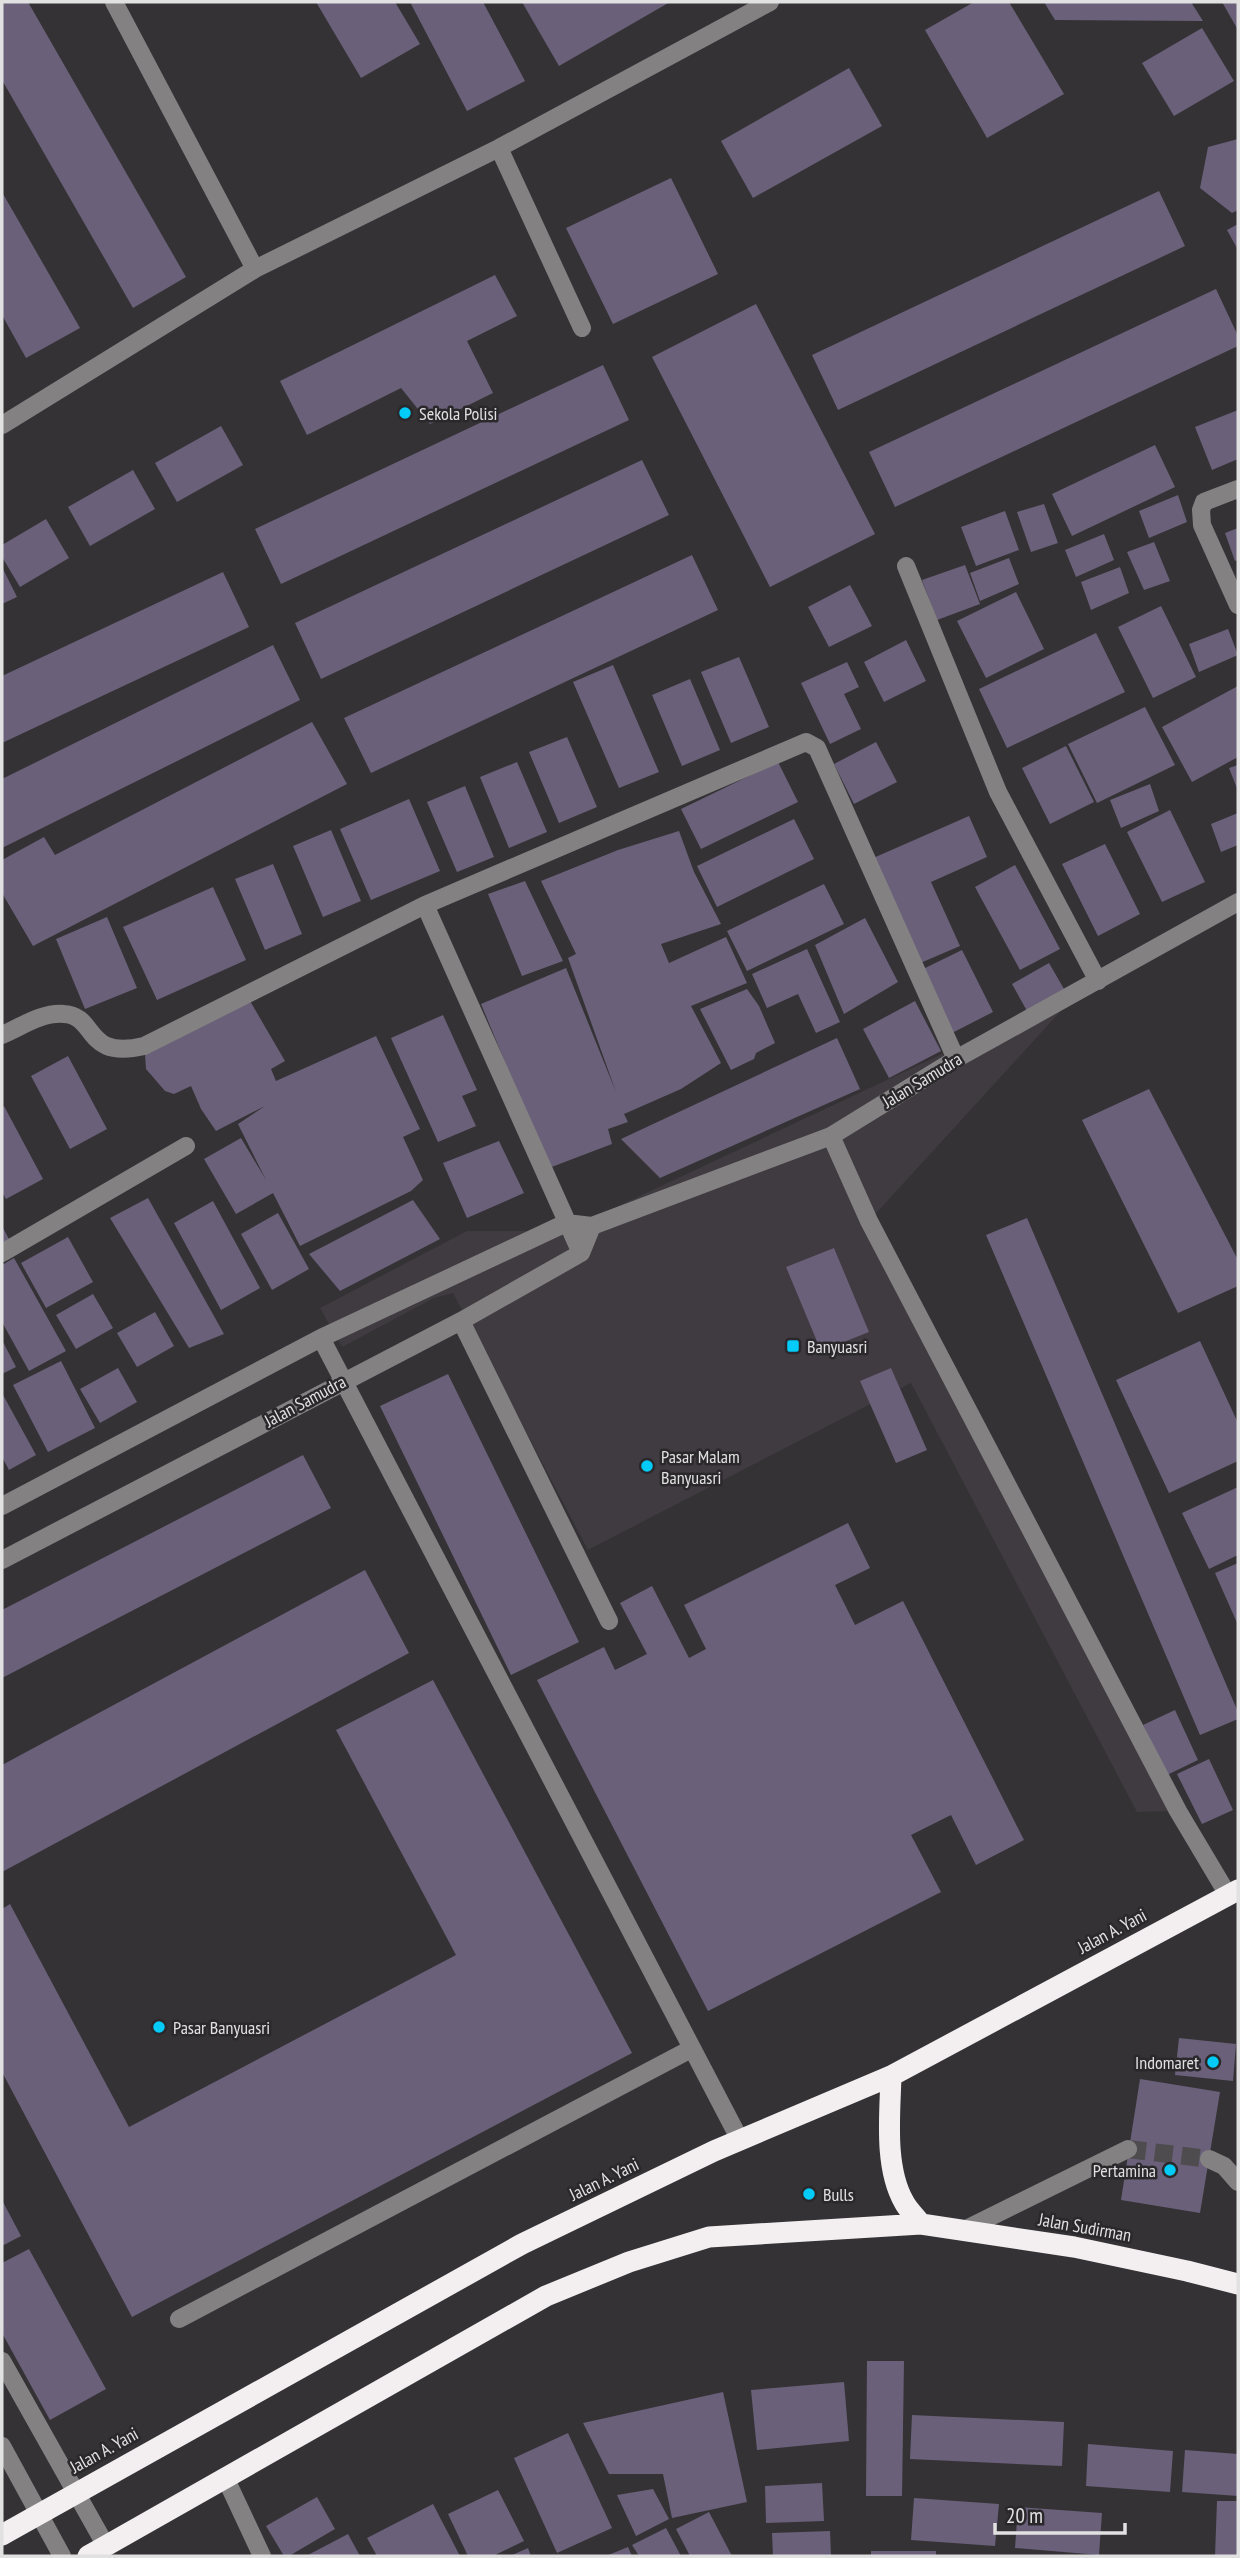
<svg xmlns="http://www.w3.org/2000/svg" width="1240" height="2558" font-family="'PT Sans Narrow',sans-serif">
	<rect width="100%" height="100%" fill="#343235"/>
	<path fill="#403a41" d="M1081 989 869 1221 1178 1811 1137 1812 911 1383 588 1550 453 1293 434 1298 342 1347 320 1308 467 1231H565Z"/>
	<path fill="#6a6079" d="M2 2H28L186 277 133 308 2 80Z
		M316 2H395L420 44 361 78Z
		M410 2H483L525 81 467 111Z
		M522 2H670L559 66Z
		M974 2H1009L1064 94 987 138 925 30Z
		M1044 2H1191L1203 21 1055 20Z
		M1222 2H1238V30Z
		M1202 28 1234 81 1174 116 1142 63Z
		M849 68 882 126 753 198 721 141Z
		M1238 139V210L1232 213 1200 188 1208 147Z
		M671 178 718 274 613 324 566 228Z
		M1159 191 1185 246 838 410 812 355Z
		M2 192 80 328 26 358 2 315Z
		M1238 224V250L1227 230Z
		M495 275 517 316 467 341 493 393 430 424 401 388 307 435 280 381Z
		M1216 289 1238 336V346L895 507 869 452Z
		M756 304 875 534 770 587 652 357Z
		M603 365 629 420 281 584 255 529Z
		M1238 410V459L1212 470 1195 427Z
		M221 426 243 465 177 502 155 463Z
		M1155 445 1175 487 1072 536 1052 494Z
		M642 460 669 515 321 679 295 623Z
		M133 470 155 509 90 546 68 507Z
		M1178 495 1187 522 1149 538 1139 511Z
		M1044 504 1058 543 1031 552 1017 512Z
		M1005 511 1019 550 976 566 961 527Z
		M46 519 69 558 20 587 2 557V545Z
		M1238 528V560L1235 561 1225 533Z
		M1104 534 1114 560 1076 577 1065 550Z
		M1154 542 1170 581 1144 590 1127 552Z
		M692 555 718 610 371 773 344 718Z
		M1009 558 1019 584 980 601 970 573Z
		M965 565 980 604 937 620 922 580Z
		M2 567 17 597 2 604Z
		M1120 567 1129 593 1091 610 1081 582Z
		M223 572 249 627 2 743V676Z
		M850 585 872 626 829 647 808 607Z
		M1016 592 1044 649 986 678 957 621Z
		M1161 606 1196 677 1153 698 1118 627Z
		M1228 629 1238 655 1199 672 1189 644Z
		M1096 633 1125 692 1007 748 979 689Z
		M906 640 926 681 884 702 864 662Z
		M273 645 300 700 2 848V779Z
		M739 657 769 727 731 743 701 672Z
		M847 662 859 687 844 694 861 729 830 744 801 683Z
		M613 665 659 772 619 788 573 682Z
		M690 679 720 750 682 766 652 695Z
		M1238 686V757L1192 782 1162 727Z
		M1145 707 1175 765 1097 803 1068 744Z
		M312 722 347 784 33 946 2 893V860L44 837 55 855Z
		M567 737 597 807 559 823 529 752Z
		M876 742 897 782 854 804 834 764Z
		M1066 746 1094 802 1050 824 1022 768Z
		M517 762 547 832 509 848 480 777Z
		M778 762 798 802 701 849 681 809Z
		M1238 765V791L1229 768Z
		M1150 784 1159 811 1121 828 1110 800Z
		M465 786 494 857 457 872 427 802Z
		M409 799 440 871 371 900 340 829Z
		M1170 810 1205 882 1162 902 1127 832Z
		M1238 813V845L1221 852 1211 824Z
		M969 816 987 857 931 882 960 946 918 964 871 859Z
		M794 819 814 859 717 907 697 866Z
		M331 830 361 901 323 917 293 846Z
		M679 831 694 872 721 924 661 944 669 963 726 937 747 983 691 1006 721 1063 681 1089 624 1114 628 1122 608 1129 612 1144 549 1168 481 1004 566 968 616 1092 568 958 576 954 541 881 618 850Z
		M1105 844 1140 914 1098 936 1062 864Z
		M273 864 302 934 265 950 235 879Z
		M1015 865 1060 949 1020 970 975 887Z
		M525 881 563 961 522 976 488 894Z
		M824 884 844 924 747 971 727 931Z
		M213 887 246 960 157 1000 123 927Z
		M107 917 137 988 85 1009 56 939Z
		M865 918 898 982 844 1014 815 945Z
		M807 949 840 1022 816 1033 798 994 767 1008 752 974Z
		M962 950 993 1012 952 1033 921 970Z
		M1049 963 1064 989 1027 1011 1012 984Z
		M747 989 759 1006 775 1043 756 1053 754 1059 731 1070 700 1009Z
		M250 1001 285 1061 271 1069 276 1081 376 1036 420 1129 403 1137 423 1180 411 1191 300 1246 273 1193 236 1214 204 1159 241 1138 266 1180 238 1124 265 1106 216 1131 201 1109 191 1086 174 1094 165 1091 146 1069 145 1054Z
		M915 1001 941 1051 889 1078 863 1029Z
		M443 1015 477 1090 462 1096 476 1126 438 1142 391 1038Z
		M837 1038 860 1089 660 1178 621 1139Z
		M68 1056 107 1129 70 1149 31 1076Z
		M1149 1089 1238 1260V1286L1178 1313 1082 1120Z
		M4 1106 43 1179 6 1199 2 1192V1108Z
		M499 1141 524 1193 467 1218 443 1163Z
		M148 1198 224 1334 189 1348 110 1218Z
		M413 1200 440 1239 340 1291 309 1254Z
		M213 1201 260 1288 221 1310 174 1223Z
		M278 1213 309 1269 272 1290 241 1234Z
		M1027 1218 1238 1712V1719L1200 1735 986 1235Z
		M2 1226 10 1241 2 1245Z
		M68 1237 93 1282 46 1308 21 1263Z
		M834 1248 869 1332 821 1351 786 1267Z
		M14 1258 66 1351 29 1371 2 1322V1265Z
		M93 1294 113 1328 76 1349 56 1315Z
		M155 1312 174 1346 137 1367 117 1333Z
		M2 1340 16 1367 2 1374Z
		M1200 1341 1238 1423V1461L1169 1493 1116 1380Z
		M61 1361 95 1428 48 1452 13 1385Z
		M118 1368 137 1402 100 1423 80 1389Z
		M891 1368 927 1450 896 1463 860 1381Z
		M448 1374 579 1642 511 1675 380 1406Z
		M2 1393 36 1455 9 1470 2 1457Z
		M303 1455 331 1508 2 1678V1610Z
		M1238 1487V1555L1209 1569 1182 1513Z
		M848 1523 870 1568 835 1585 855 1625 903 1601 1024 1840 976 1865 951 1815 911 1835 941 1892 708 2011 537 1680 604 1647 615 1670 647 1654 620 1603 652 1586 689 1658 706 1649 684 1605Z
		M1238 1563V1625L1215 1573Z
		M365 1570 409 1653 2 1872V1765Z
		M433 1680 632 2053 132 2317 2 2072V1909L10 1904 129 2127 456 1955 336 1730Z
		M1175 1710 1198 1760 1167 1775 1143 1725Z
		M1209 1759 1233 1810 1202 1824 1177 1774Z
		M1179 2038 1236 2044 1233 2081 1175 2075Z
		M1140 2079 1220 2092 1200 2213 1121 2200Z
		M2 2200 21 2236 2 2246Z
		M29 2249 106 2389 50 2420 2 2333V2263Z
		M867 2361H904L902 2496H866Z
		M844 2382 849 2441 757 2450 751 2390Z
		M723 2392 747 2502 672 2518 663 2474H609L583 2423Z
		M912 2415 1064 2422 1062 2466 910 2459Z
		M568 2433 612 2528 557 2553 514 2458Z
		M1088 2444 1173 2451 1170 2492 1086 2486Z
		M1185 2450 1238 2454V2496L1182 2492Z
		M822 2483 824 2521 766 2523 765 2486Z
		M653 2489 669 2519 636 2536 617 2495Z
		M498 2490 524 2541 493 2556H468L448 2514Z
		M317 2497 335 2529 289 2556H284L266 2526Z
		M914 2498 999 2504 995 2546 911 2540Z
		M1217 2501H1238V2556H1215Z
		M433 2504 460 2556H377L367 2538Z
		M1018 2507 1102 2513 1099 2555 1015 2548Z
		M709 2512 732 2556H690L676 2529Z
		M666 2528 681 2556H639L632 2545Z
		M830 2531 831 2556H773L772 2533Z
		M348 2534 360 2556H306Z
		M628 2547 632 2556H606Z
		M528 2548 531 2556H510Z
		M871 2551H936V2556H871Z"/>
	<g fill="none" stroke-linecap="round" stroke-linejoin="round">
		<path stroke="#4e4c4f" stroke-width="18" stroke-dasharray="18 9" stroke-linecap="butt" d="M1128 2149 1209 2159"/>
		<path stroke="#838182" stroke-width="18" d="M114 2 255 269
			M499 148 582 328
			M2 425 255 269 499 148 770 2
			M1238 489 1204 502 1201 510 1202 525 1238 605
			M906 566 998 792 1098 981
			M425 905 581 1253
			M2 1035C21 1027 42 1012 64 1014 98 1016 83 1060 144 1046L425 905 806 742 817 748 956 1059
			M831 1136 869 1221 1178 1811 1228 1895
			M2 1253 186 1146
			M461 1321 609 1621
			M321 1338 740 2140
			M2 1506 321 1338 566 1223 592 1226 831 1136 956 1059 1238 902
			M2 1560 461 1321 581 1253 592 1226
			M1209 2159 1224 2166 1238 2182
			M964 2230 1128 2149
			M179 2319 691 2049
			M2 2361 106 2546
			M2 2446 62 2556
			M225 2477 262 2556"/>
		<path stroke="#f3eff1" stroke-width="21" d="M891 2076C890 2114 884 2167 904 2202 908 2210 916 2217 921 2224
			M2 2535 522 2244 714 2151 891 2076 1238 1890
			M88 2556 546 2296 629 2262 709 2237 921 2224 1074 2247 1187 2271 1238 2284"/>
	</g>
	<g fill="#01cbf9" stroke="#2a282b" stroke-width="2.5">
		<circle cx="405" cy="413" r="7"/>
		<rect x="786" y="1339" width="14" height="14" rx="3.5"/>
		<circle cx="647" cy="1466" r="7"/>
		<circle cx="159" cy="2027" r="7"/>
		<circle cx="1213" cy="2062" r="7"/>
		<circle cx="1170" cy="2170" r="7"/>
		<circle cx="809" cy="2194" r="7"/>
	</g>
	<g text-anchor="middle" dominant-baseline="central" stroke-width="5" stroke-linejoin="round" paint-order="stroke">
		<g font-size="18" fill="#e2e1e2" stroke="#2a282b" text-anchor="start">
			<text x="419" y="413">Sekola Polisi</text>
			<text x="807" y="1346">Banyuasri</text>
			<text x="661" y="1456">Pasar Malam<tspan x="661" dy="21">Banyuasri</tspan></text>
			<text x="173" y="2027">Pasar Banyuasri</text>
			<text x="1199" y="2062" text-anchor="end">Indomaret</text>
			<text x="1156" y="2170" text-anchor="end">Pertamina</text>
			<text x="823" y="2194">Bulls</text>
		</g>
		<g font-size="18" fill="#e2e1e2" stroke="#2a282b">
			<text transform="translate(922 1080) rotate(-31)">Jalan Samudra</text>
			<text transform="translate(305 1401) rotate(-28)">Jalan Samudra</text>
			<text transform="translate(1112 1931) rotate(-28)">Jalan A. Yani</text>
			<text transform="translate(604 2179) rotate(-26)">Jalan A. Yani</text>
			<text transform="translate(1085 2227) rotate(10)">Jalan Sudirman</text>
			<text transform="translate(104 2450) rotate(-29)">Jalan A. Yani</text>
		</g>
	</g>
	<rect width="1240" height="2558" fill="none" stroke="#e2e1e2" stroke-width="7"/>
	<path d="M995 2523v10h130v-10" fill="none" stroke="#e2e1e2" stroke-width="3.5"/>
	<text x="1006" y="2523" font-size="21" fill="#e2e1e2" stroke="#2a282b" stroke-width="5" paint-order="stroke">20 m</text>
</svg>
